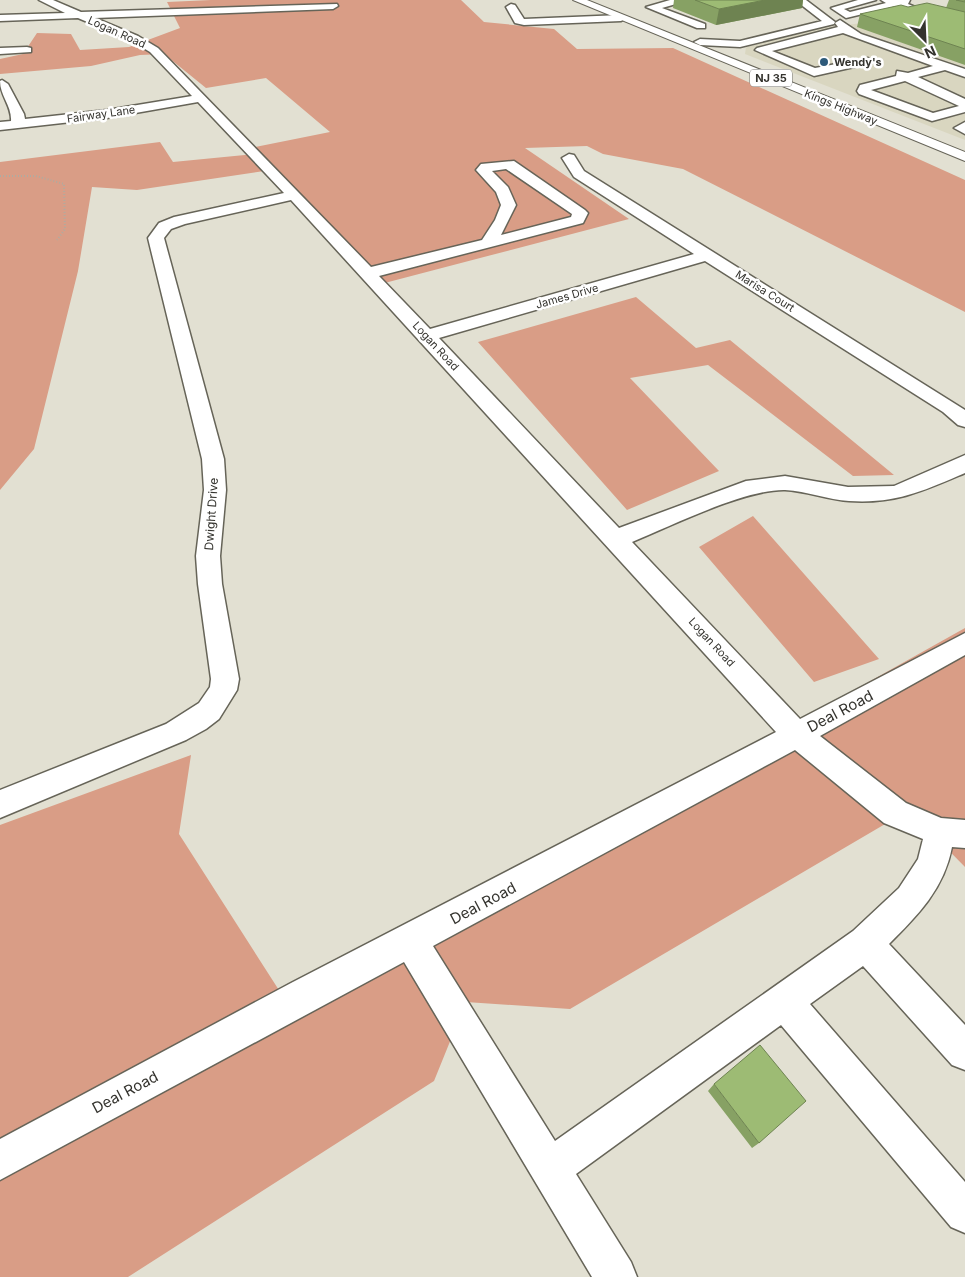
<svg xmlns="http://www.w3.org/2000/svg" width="965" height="1277" font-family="Inter,sans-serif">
	<rect width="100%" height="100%" fill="#e2e0d2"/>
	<path fill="#d9d6c0" d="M965 20V140L745 54 746 47 827 27 872 22Z"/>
	<path fill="#d99d86" d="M211 0H461L484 22 554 29 577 49 673 48 965 180V312L683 169 603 154 587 146 525 148 629 219 377 285 271 170 137 190 92 187 78 271 34 449 0 490V162L160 142 173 162 255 154 250 148 330 132 266 78 206 88 164 54 140 55 91 66 0 74V59L23 54 37 33 71 34 80 50 129 47 180 28 167 2Z
		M636 297 696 348 730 340 894 475 853 476 708 365 630 378 719 471 627 510 478 342Z
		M753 516 879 659 814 682 699 547Z
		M965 628V867L909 810 570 1009 466 1002 434 1081 128 1277H0V825L191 755 179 834 284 998 815 712Z"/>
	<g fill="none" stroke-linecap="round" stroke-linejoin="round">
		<defs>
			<path id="minor" d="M39 0H53L81 12 337 4 338 6 333 9 95 18 138 36 158 48 371 267 482 240 495 220 501 205 496 192 476 170 481 164 514 161 585 210 588 213 583 223 379 276 430 329 694 254 574 177 562 158 569 154 574 155 584 171 965 410V427L958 425 943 412 705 261 439 338 619 528 746 481 785 476 848 487 894 486 965 455V473C923 491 896 504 849 501 828 500 807 491 785 490 745 489 671 526 632 542L800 719 965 633V655L820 736 906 803 941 818 965 820V848L952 847C944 889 918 915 889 944L965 1025V1070L952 1065 863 966 810 1004 965 1182V1233L951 1227 781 1025 576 1174 631 1262 637 1277H592L404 962 0 1180V1139L291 983 776 732 291 200 185 224 171 229 164 238 224 459 226 490 220 556 222 584 239 679 237 690 219 719 206 729 186 740 0 818V790L166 724 199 703 210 687 211 679 198 584 196 556 204 490 202 459 148 238 159 223 174 217 284 193 198 102 107 118 0 130V122L11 121C12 106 0 96 0 81L2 80 8 84 24 114 25 119 107 110 192 96 150 52 130 40 78 18 0 21V15L65 13ZM506 169 572 214 571 217 501 235 516 205 508 187 492 171ZM795 750 884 823 923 839 918 859 899 888 853 931 555 1141 433 946Z
				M670 0H690L662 8 705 24V28H697L646 7Z
				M795 0H806L835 22 834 24 740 47 700 45 694 42 700 39 740 41 822 21Z
				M858 0H876L844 9 850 12 886 3 881 0H910L908 4 920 9 915 12 884 17V13L903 9 896 6 846 18 831 8Z
				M511 4 515 5 524 19 621 15 626 18 621 21 524 25 515 23 506 7Z
				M840 20 861 34 965 69V77L945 70 918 77 965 99V112L932 121 859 94 857 91 860 85 896 76 897 71 908 73 933 66 843 33 772 51 815 68 868 58 874 61 872 63 814 76 755 50 757 48 838 27 835 23ZM905 81 959 106 933 113 871 90Z
				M27 47 31 48V52L0 54V48Z
				M965 122V134L954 128Z"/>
			<path id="major" d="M573 0H587L965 152V161Z"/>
		</defs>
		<use href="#minor" stroke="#666458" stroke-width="3"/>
		<use href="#major" stroke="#666458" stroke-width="2"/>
		<path stroke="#aeaca1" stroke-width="2" stroke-dasharray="1 2" stroke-linecap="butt" d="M0 176H36L64 184 65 229 57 240"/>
		<use href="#minor" fill="#fff" fill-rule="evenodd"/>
		<use href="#major" fill="#fff" fill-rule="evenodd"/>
	</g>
	<path fill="#87a164" d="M674 0H803L802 8 716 25 673 8Z
		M949 0H965V65L857 27 860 14 946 8Z
		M714 1084 759 1143 752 1148 708 1091Z"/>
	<path fill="#6e8351" d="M765 0H803L802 8 716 25 719 9Z"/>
	<path fill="#9dbb74" stroke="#6e8351" d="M695 0H765L719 9Z
		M956 0H965V2Z
		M927 3 965 12V49L860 14 901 5 908 7Z
		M760 1045 806 1101 759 1143 714 1084Z"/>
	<circle fill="#2d5a7a" stroke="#fff" stroke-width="2" cx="824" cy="62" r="5"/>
	<g text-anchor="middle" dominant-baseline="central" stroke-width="5" stroke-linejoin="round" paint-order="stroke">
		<g font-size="11" fill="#34332e" stroke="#fff">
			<text transform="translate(117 32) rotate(24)">Logan Road</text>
			<text transform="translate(841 107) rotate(22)">Kings Highway</text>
			<text transform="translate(101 114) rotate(-8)">Fairway Lane</text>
			<text transform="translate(765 291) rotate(32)">Marisa Court</text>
			<text transform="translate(567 296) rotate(-16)">James Drive</text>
			<text transform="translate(436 346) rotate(47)">Logan Road</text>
			<text transform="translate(712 642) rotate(47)">Logan Road</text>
		</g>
		<g font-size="11" font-weight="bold" fill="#34332e" stroke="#fff" text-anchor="start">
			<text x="834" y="62">Wendy's</text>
		</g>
		<rect fill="#fff" stroke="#71706d" stroke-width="1" x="750" y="69.5" width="42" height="17" rx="4"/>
		<g font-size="11" font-weight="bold" fill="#34332e">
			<text x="771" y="78">NJ 35</text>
		</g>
		<g font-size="12" fill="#34332e" stroke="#fff">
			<text transform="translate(211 514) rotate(-86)">Dwight Drive</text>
		</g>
		<g font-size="15" fill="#34332e" stroke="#fff">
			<text transform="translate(840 711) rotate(-28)">Deal Road</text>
			<text transform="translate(483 903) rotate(-28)">Deal Road</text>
			<text transform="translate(125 1092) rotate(-28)">Deal Road</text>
		</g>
	</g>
	<g transform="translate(925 40) rotate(156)" stroke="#ffffff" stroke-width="4" paint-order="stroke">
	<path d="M0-4L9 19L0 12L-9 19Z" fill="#34332e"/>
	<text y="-8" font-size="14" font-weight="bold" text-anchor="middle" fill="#34332e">N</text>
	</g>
</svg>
